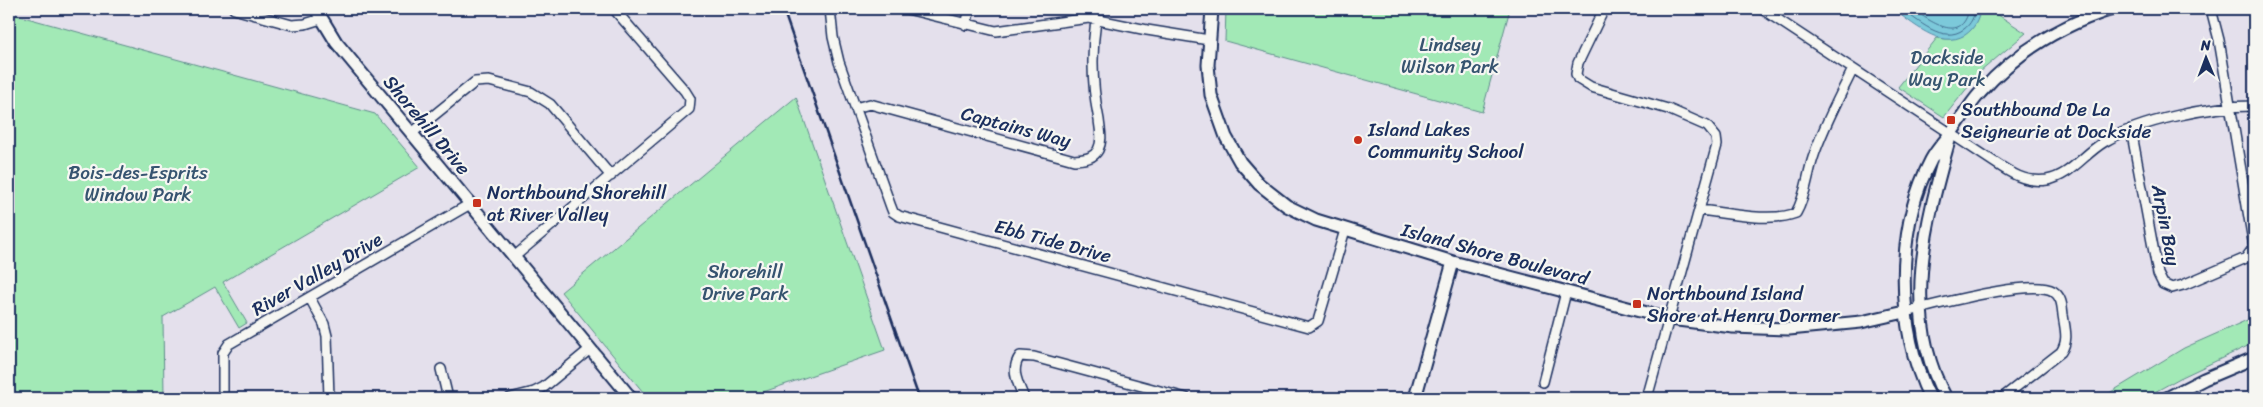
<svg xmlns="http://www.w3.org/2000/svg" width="2263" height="407" font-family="Sriracha,sans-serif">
	<rect width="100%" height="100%" fill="#e4e0ec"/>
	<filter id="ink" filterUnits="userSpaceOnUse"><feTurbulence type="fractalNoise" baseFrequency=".02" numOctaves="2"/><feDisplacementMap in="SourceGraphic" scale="10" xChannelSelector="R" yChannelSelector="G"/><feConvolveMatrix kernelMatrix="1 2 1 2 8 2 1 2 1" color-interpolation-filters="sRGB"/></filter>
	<g filter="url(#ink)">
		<path fill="#a2e9b6" stroke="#5e8c8a" d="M1226 9H1510L1482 112 1225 41Z
			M1980 9H1989L2026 33 1980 72 1944 117 1898 87 1937 38C1959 42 1977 31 1980 9Z
			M9 13 375 114 420 167 223 282 247 323 239 328 215 287 163 317 164 398H9Z
			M796 97 885 350 746 398H648L561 292Z
			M2254 317V343L2180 378 2144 398H2101L2184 348Z"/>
		<path fill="#7cc9da" stroke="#558ba8" d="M1892 9H1980C1979 20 1974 29 1965 35 1940 50 1912 22 1892 9Z"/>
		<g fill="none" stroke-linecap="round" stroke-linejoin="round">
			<path stroke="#426d90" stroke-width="1" d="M1901 9C1918 20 1943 45 1964 29 1971 24 1974 17 1975 9
				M1912 9C1929 20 1962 46 1969 9"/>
			<defs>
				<path id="minor" d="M234 9 292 25 305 24 321 19
					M830 9 833 37 839 62 891 207 893 212 899 216 1309 327 1318 321 1345 230
					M907 9 996 31 1089 18 1147 30 1209 40
					M1604 9 1578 63 1576 74 1578 79 1591 87 1668 109 1707 126 1716 137 1717 145 1647 398
					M1762 9 1991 160C2009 172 2024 183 2047 180 2070 176 2084 154 2104 142 2141 120 2210 106 2254 106
					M2211 9 2219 40 2254 247
					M966 25 970 9
					M855 108 870 104 1074 160C1084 159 1093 159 1098 150 1103 140 1100 130 1099 120 1092 86 1091 54 1096 20
					M2131 129 2158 274 2163 284 2172 288 2183 285 2246 258 2254 247
					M412 133 475 82 489 81 531 92 550 104 611 176
					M1700 210C1728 213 1770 223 1796 213 1806 196 1807 176 1813 158 1823 127 1839 98 1853 69
					M514 257 689 109 690 99 685 91 614 9
					M310 298 324 324 327 336 329 398
					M1905 312C1933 306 2031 278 2053 291 2062 297 2062 306 2063 315 2065 329 2069 340 2061 352L2002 398
					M441 369 448 398
					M1543 382 1566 292
					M223 398V353L229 344 470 204
					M510 398 534 392 544 387 590 349
					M1024 398C1018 383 1010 370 1020 356L1034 357 1186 398"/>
				<path id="tertiary" d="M316 9 336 42 631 398
					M1212 9 1208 65 1211 95 1226 137 1240 162 1259 184 1287 206 1316 220 1453 262 1670 319 1733 327 1789 329 1861 322 1905 312
					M1415 398 1453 262
					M1930 398C1896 329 1895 229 1931 160 1936 150 1944 142 1951 133 1961 120 1969 105 1980 93 2015 53 2061 25 2112 9
					M1946 398C1900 315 1926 223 1950 137
					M2167 398 2204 379 2254 358"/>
			</defs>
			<use href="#minor" stroke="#1b2f5e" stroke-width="12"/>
			<use href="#tertiary" stroke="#1b2f5e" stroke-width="15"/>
			<use href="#minor" stroke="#f6f6f2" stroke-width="9"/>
			<use href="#tertiary" stroke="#f6f6f2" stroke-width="11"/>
			<path stroke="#1b2f5e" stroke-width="2.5" d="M783 9 919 398"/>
		</g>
	</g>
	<g fill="#c8321e" stroke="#f6f6f2" stroke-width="2">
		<rect x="1946" y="115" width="10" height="10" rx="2.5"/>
		<circle cx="1358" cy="140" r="5"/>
		<rect x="472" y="198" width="10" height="10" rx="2.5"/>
		<rect x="1632" y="299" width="10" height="10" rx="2.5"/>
	</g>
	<g text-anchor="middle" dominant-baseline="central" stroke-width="4.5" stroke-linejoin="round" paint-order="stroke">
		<g font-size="19" fill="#365470" stroke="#f6f6f2">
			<text x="1450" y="44">Lindsey<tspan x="1450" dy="22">Wilson Park</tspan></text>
			<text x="1947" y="57">Dockside<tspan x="1947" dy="22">Way Park</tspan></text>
			<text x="138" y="172">Bois-des-Esprits<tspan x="138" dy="22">Window Park</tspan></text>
			<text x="745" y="271">Shorehill<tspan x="745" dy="22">Drive Park</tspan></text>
		</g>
		<g font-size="19" fill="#1b2f5e" stroke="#f6f6f2" text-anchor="start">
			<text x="1961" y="109">Southbound De La<tspan x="1961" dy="22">Seigneurie at Dockside</tspan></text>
			<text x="1368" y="129">Island Lakes<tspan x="1368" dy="22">Community School</tspan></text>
			<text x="487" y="192">Northbound Shorehill<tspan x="487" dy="22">at River Valley</tspan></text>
			<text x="1647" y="293">Northbound Island<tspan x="1647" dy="22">Shore at Henry Dormer</tspan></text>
		</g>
		<g font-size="19" fill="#1b2f5e" stroke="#f6f6f2">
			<text transform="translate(427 125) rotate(50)">Shorehill Drive</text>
			<text transform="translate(1016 127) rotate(15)">Captains Way</text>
			<text transform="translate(2166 225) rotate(79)">Arpin Bay</text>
			<text transform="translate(1053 241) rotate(15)">Ebb Tide Drive</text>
			<text transform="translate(1495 254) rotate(15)">Island Shore Boulevard</text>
			<text transform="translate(317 274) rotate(-30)">River Valley Drive</text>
		</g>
	</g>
	<rect width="2263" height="407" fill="none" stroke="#f6f6f2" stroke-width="30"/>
	<rect x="15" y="15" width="2233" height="377" fill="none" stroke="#1b2f5e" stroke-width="2" filter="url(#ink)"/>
	<g transform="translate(2206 58) rotate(359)" stroke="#f6f6f2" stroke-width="4" paint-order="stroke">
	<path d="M0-4L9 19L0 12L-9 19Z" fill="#1b2f5e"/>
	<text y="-8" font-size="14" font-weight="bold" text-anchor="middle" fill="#1b2f5e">N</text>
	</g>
</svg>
